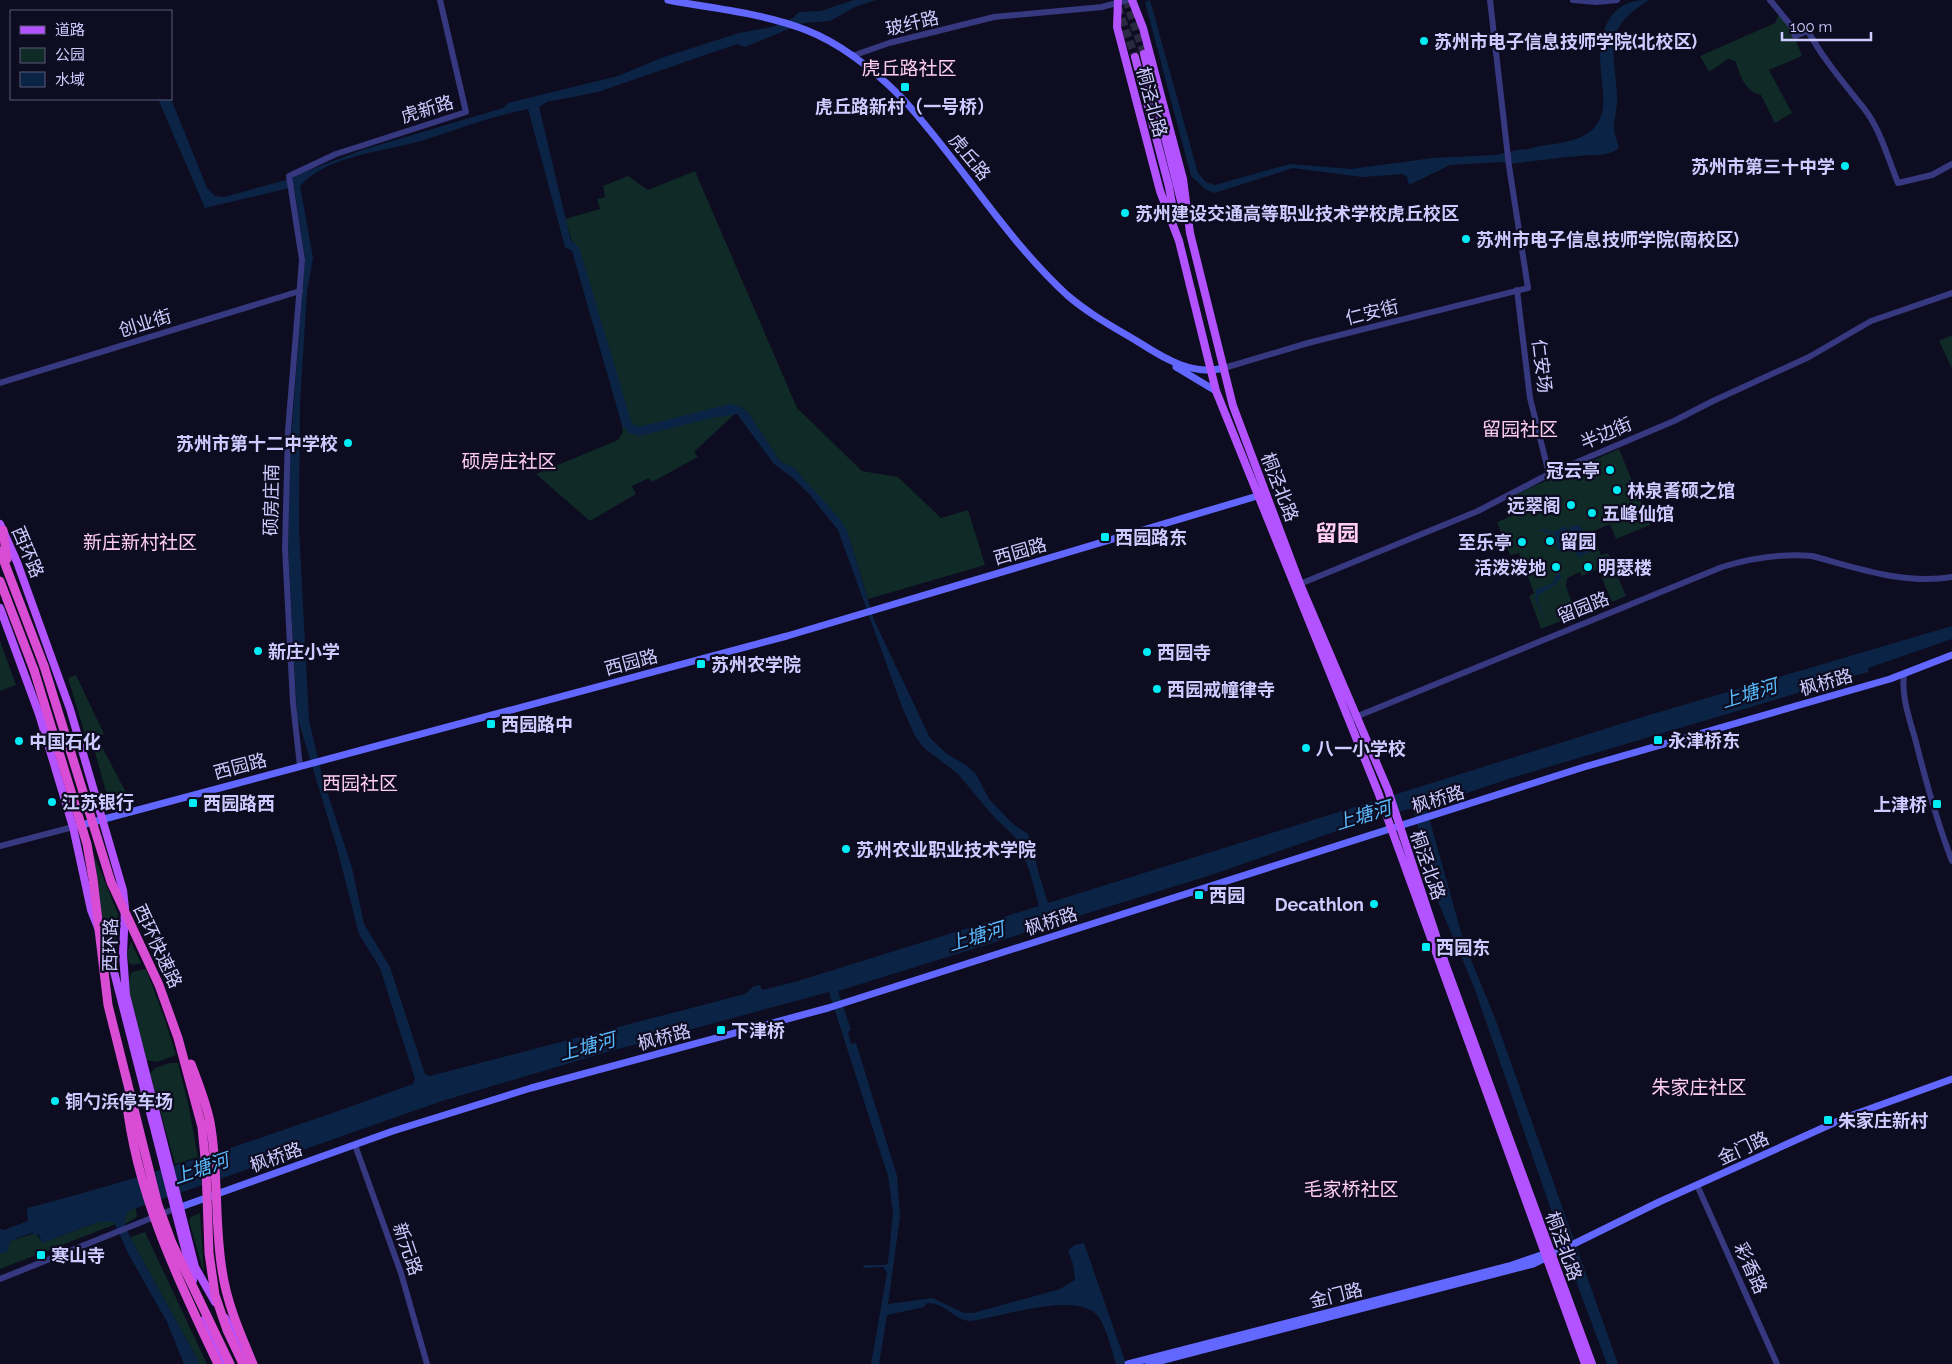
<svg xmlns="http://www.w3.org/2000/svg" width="1952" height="1364" font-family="Raleway,'Noto Sans SC',sans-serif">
	<rect width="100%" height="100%" fill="#0e0c20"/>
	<path fill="#0f2a27" d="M1779 14 1791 28 1802 56 1769 70 1792 113 1775 123 1761 95C1744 91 1741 76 1735 61L1728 59 1709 72 1700 56 1775 23Z
		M695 171 797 408 862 471 898 477 941 518 968 510 985 565 868 599 847 530 794 468 780 461 749 414 742 407 694 452 698 457 652 482 649 478 632 486 636 494 590 521 536 474 618 440 623 432 622 425 630 421 565 219 600 209 597 199 605 197 603 186 628 176 648 190Z
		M1952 335V369L1939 341Z
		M1619 449 1650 525 1616 539 1610 524 1591 532 1601 555 1608 553 1626 596 1612 602 1598 569 1582 576 1580 572 1567 578 1566 586 1576 615 1541 629 1529 596 1534 593 1519 553 1510 555 1497 522 1521 512 1514 495Z
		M0 641 16 685 0 691Z
		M76 675 104 734 91 740 86 738 68 678Z
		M99 741 131 802 117 805 108 799 93 745Z
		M94 855 118 914 115 952 102 923Z
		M131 942 141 963 133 965 129 963 127 953Z
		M146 969 165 1020 176 1055 157 1062 146 1060C141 1044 122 984 132 972Z
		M169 1063H178L188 1103 198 1157 175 1164 150 1074 155 1068Z
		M136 1208 137 1217 125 1224H116L0 1269V1254L7 1251 10 1241 36 1233 42 1243Z
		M200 1213 204 1274 189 1221 191 1217Z
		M145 1232 207 1364H200L130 1237Z"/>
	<path fill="#0b2445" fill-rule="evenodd" d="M854 0H876L855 7 830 21 803 23 745 47 737 44 598 92 547 102 539 107 571 241 579 247 632 424 639 427 730 404 742 407 749 414 780 461 794 468 839 518 847 530 874 620 930 738 947 754 966 765 976 774 989 799 1013 824 1028 834 1033 846 1038 871 1048 903 1646 716 1952 626V639L1868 668V672L1511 778 1426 807 1464 943 1495 1018 1618 1364H1607L1573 1273 1474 987 1437 899 1413 808 1365 821 1214 874 838 991 851 1030 848 1032 851 1044 856 1043 897 1176 898 1188 900 1217 888 1304 933 1298 964 1313H973L1060 1289 1075 1280 1073 1264 1068 1250 1075 1245 1084 1243 1126 1364H1116C1112 1351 1105 1322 1096 1314 1072 1292 1001 1317 971 1321 952 1320 949 1304 927 1303L924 1307 887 1315 879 1364H871L887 1273 883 1267 863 1268 864 1265H885L888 1263 893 1213 888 1176 829 992 607 1052 442 1101 131 1210C120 1217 126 1227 130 1237L200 1364H184L167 1322 129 1255 114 1222H98L42 1243 39 1235 31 1233 10 1241 8 1251 0 1254V1229L4 1230 28 1221 27 1208C158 1174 287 1130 413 1084L415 1079 380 968 359 934 337 848 297 716 288 546 290 452 305 258 294 187 205 208 158 99H171L207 188 215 196 224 197 293 178 299 174 365 149 503 108 508 103 618 76 661 58 739 33 772 27 793 18 799 12 821 11ZM528 109 565 247 572 251 622 425 629 433 639 436 712 418 737 414 774 464 793 478 810 495 838 530 902 707 915 736 924 748 958 774 994 817 1015 837 1029 869 1039 906 798 981 762 990 760 985 754 986 745 994 430 1076 425 1074 390 967 364 924 352 868 322 776 309 720 299 529 300 403 307 292 313 258 300 186C329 154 385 152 424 140 459 129 493 116 528 109Z
		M1150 0 1198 173 1206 182 1215 185 1290 164 1351 169 1433 158 1496 155 1522 149 1526 150C1547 142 1577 146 1594 128 1618 102 1585 56 1610 18 1619 4 1632 0 1649 0 1602 29 1614 47 1617 94 1618 106 1614 118 1614 129 1615 135 1617 142 1619 148 1605 158 1593 154 1578 156 1556 158 1534 161 1512 164L1502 162 1450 165 1409 185 1407 177 1403 174 1362 177 1293 168 1214 193 1205 189 1191 176 1145 2Z
		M1579 525 1583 530V536L1576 540 1579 543 1586 542 1591 551 1578 558 1575 550 1569 553 1566 547 1557 551 1558 547 1553 538 1555 533 1551 534 1538 530 1544 529 1553 532 1566 526 1569 531 1571 526Z
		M1558 570 1561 577C1555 589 1543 589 1537 598L1546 623 1535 599 1536 590 1553 583Z"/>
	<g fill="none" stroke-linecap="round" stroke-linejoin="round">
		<path stroke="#2b2941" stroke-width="8" stroke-dasharray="8 4" stroke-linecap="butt" d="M1126 0 1144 54
			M1118 7 1135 57"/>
		<path stroke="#363880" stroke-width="6" d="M1573 0 1596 2 1617 0
			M1770 0 1792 27 1795 36 1808 31C1823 59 1843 82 1862 106 1880 127 1888 159 1898 183L1932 175 1952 164
			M852 56 889 43 994 17 1102 7 1127 0
			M1517 290 1530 398 1549 474
			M1224 368 1308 343 1528 288 1509 166 1490 0
			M0 383 300 291
			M1295 586 1478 511 1549 474 1674 421 1713 401 1809 357 1871 321 1952 293
			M1904 674C1901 697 1910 720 1916 742 1926 782 1937 822 1952 861
			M1353 718 1722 567C1752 558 1780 553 1812 556 1857 568 1904 585 1952 577
			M300 766 293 703 285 548 288 431 302 260 289 176 336 154 466 112 440 0
			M0 846 73 827
			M355 1145 401 1273 427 1364
			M1697 1185 1777 1364
			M0 1279 174 1209"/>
		<path stroke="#6268ff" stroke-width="7" d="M668 0C714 9 763 13 806 30 842 44 875 71 902 98 960 161 1004 237 1067 295 1089 314 1115 328 1140 343 1165 359 1193 376 1224 368
			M1176 367 1216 391
			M78 826 787 636 1264 494
			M175 1209 393 1131 531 1088 828 1008 1584 767 1890 679 1952 655
			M1128 1364 1509 1266 1544 1254 1549 1255
			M1149 1364 1533 1264 1659 1202 1847 1117 1952 1079"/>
		<path stroke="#b352ff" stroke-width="8" d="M1118 0 1117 27 1160 191 1179 241 1216 391 1378 792 1585 1364
			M1132 0 1143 28 1183 179 1190 233 1233 406 1300 584 1388 790 1446 966 1592 1364
			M1144 54 1182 205
			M1135 57 1169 187 1175 220
			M0 524 17 562 70 709 123 890 125 908 123 954 126 995 195 1267 215 1302
			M0 608 39 714 73 827 91 910 111 960 193 1280
			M225 1318 248 1361
			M205 1319 224 1364"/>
		<path stroke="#d94cd4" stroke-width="9" d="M3 530 7 559
			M0 551 44 666
			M0 581 34 670"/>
		<path stroke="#d94cd4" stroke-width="9" d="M44 666 111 882 159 985 178 1038 202 1127 206 1168 209 1253 215 1295 227 1330 243 1364
			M34 670 87 844 93 879 108 1005 158 1205 172 1243 230 1364
			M191 1064C198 1082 206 1102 210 1122 219 1171 214 1221 222 1270 227 1304 240 1333 253 1364
			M126 1097C136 1193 177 1278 218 1364"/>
	</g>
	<g fill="#00edf6" stroke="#0e0c20" stroke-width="2">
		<circle cx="1424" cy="41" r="5"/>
		<rect x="900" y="82" width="10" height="10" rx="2.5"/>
		<circle cx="1845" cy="166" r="5"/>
		<circle cx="1125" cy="213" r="5"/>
		<circle cx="1466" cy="239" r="5"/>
		<circle cx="348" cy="443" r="5"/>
		<circle cx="1610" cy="470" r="5"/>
		<circle cx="1617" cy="490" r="5"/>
		<circle cx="1571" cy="505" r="5"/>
		<circle cx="1592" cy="513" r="5"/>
		<rect x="1100" y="532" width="10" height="10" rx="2.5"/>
		<circle cx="1550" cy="541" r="5"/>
		<circle cx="1522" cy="542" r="5"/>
		<circle cx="1556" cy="567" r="5"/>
		<circle cx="1588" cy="567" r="5"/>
		<circle cx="258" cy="651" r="5"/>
		<circle cx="1147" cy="652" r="5"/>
		<rect x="696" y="659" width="10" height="10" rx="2.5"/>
		<circle cx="1157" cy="689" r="5"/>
		<rect x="486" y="719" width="10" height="10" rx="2.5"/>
		<rect x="1653" y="735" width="10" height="10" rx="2.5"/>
		<circle cx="19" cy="741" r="5"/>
		<circle cx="1306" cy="748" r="5"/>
		<circle cx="52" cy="802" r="5"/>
		<rect x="188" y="798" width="10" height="10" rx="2.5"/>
		<rect x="1932" y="799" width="10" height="10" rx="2.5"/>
		<circle cx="846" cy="849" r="5"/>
		<rect x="1194" y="890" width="10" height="10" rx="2.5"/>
		<circle cx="1374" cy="904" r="5"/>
		<rect x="1421" y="942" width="10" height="10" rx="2.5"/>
		<rect x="716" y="1025" width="10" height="10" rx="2.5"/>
		<circle cx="55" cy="1101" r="5"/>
		<rect x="1823" y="1115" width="10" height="10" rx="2.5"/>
		<rect x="36" y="1250" width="10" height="10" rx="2.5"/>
	</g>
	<g text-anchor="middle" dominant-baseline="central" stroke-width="4.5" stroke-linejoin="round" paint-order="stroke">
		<g font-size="18" fill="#cdcbff" stroke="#0e0c20">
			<text transform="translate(912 23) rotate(-13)">玻纤路</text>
			<text transform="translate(1152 102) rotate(75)">桐泾北路</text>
			<text transform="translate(427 109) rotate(-17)">虎新路</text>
			<text transform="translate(970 157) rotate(51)">虎丘路</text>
			<text transform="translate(1372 312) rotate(-14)">仁安街</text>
			<text transform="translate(145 323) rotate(-17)">创业街</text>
			<text transform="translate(1542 366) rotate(83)">仁安场</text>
			<text transform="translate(1606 433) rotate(-23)">半边街</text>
			<text transform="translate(1280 487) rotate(69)">桐泾北路</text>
			<text transform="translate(271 500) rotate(-89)">硕房庄南</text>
			<text transform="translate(1020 551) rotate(-16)">西园路</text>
			<text transform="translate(28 552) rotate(67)">西环路</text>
			<text transform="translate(1583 607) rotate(-22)">留园路</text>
			<text transform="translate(631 662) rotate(-15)">西园路</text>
			<text transform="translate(1826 682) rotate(-16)">枫桥路</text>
			<text transform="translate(240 766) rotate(-15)">西园路</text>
			<text transform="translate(1438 799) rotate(-17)">枫桥路</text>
			<text transform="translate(1428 865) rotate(71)">桐泾北路</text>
			<text transform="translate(1051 921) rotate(-18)">枫桥路</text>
			<text transform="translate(110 945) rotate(-89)">西环路</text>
			<text transform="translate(158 946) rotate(65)">西环快速路</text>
			<text transform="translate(664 1037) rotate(-15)">枫桥路</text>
			<text transform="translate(1743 1148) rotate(-25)">金门路</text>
			<text transform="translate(276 1157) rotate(-20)">枫桥路</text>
			<text transform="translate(1564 1246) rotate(70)">桐泾北路</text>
			<text transform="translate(408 1249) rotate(71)">新元路</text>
			<text transform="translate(1751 1268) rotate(66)">彩香路</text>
			<text transform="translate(1336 1295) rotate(-14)">金门路</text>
		</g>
		<g font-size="18" font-weight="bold" fill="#cdcbff" stroke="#0e0c20" text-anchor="start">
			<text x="1434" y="41">苏州市电子信息技师学院(北校区)</text>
			<text x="905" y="106" text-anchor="middle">虎丘路新村（一号桥）</text>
			<text x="1835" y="166" text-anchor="end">苏州市第三十中学</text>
			<text x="1135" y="213">苏州建设交通高等职业技术学校虎丘校区</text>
			<text x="1476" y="239">苏州市电子信息技师学院(南校区)</text>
			<text x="338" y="443" text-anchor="end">苏州市第十二中学校</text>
			<text x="1600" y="470" text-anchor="end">冠云亭</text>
			<text x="1627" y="490">林泉耆硕之馆</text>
			<text x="1561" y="505" text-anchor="end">远翠阁</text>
			<text x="1602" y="513">五峰仙馆</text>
			<text x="1115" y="537">西园路东</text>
			<text x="1560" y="541">留园</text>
			<text x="1512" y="542" text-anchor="end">至乐亭</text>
			<text x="1546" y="567" text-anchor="end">活泼泼地</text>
			<text x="1598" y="567">明瑟楼</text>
			<text x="268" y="651">新庄小学</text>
			<text x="1157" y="652">西园寺</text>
			<text x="711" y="664">苏州农学院</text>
			<text x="1167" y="689">西园戒幢律寺</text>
			<text x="501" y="724">西园路中</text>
			<text x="1668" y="740">永津桥东</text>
			<text x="29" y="741">中国石化</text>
			<text x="1316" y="748">八一小学校</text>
			<text x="62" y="802">江苏银行</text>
			<text x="203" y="803">西园路西</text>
			<text x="1927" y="804" text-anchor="end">上津桥</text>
			<text x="856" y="849">苏州农业职业技术学院</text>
			<text x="1209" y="895">西园</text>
			<text x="1364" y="904" text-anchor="end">Decathlon</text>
			<text x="1436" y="947">西园东</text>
			<text x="731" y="1030">下津桥</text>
			<text x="65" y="1101">铜勺浜停车场</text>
			<text x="1838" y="1120">朱家庄新村</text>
			<text x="51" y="1255">寒山寺</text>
		</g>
		<g font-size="19" fill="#ffcdf0" stroke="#0e0c20">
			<text x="909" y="68">虎丘路社区</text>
			<text x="1520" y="429">留园社区</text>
			<text x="509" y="461">硕房庄社区</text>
			<text x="140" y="542">新庄新村社区</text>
			<text x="360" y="783">西园社区</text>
			<text x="1699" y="1087">朱家庄社区</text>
			<text x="1351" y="1189">毛家桥社区</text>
		</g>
		<g font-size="19" font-style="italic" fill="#59bcff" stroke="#0e0c20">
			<text transform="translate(1749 693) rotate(-17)">上塘河</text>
			<text transform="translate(1363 815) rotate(-17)">上塘河</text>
			<text transform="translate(976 936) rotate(-17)">上塘河</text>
			<text transform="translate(587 1046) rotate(-15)">上塘河</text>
			<text transform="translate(201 1168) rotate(-19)">上塘河</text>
		</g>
		<g font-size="22" font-weight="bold" fill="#ffcdf0" stroke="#0e0c20">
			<text x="1337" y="533">留园</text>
		</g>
	</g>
	<rect x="10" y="10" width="162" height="90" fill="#0e0c20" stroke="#5a5879"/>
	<rect x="20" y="26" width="25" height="8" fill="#b352ff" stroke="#5a5879"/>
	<text x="55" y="35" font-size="15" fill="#cdcbff">道路</text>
	<rect x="20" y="48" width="25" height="15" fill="#0f2a27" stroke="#5a5879"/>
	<text x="55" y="60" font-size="15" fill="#cdcbff">公园</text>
	<rect x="20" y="72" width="25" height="15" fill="#0b2445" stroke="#5a5879"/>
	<text x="55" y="85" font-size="15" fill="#cdcbff">水域</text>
	<path d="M1782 32v8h89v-8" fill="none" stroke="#cdcbff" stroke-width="2.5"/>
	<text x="1790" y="32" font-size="15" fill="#cdcbff" stroke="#0e0c20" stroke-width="4" paint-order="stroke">100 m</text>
</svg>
